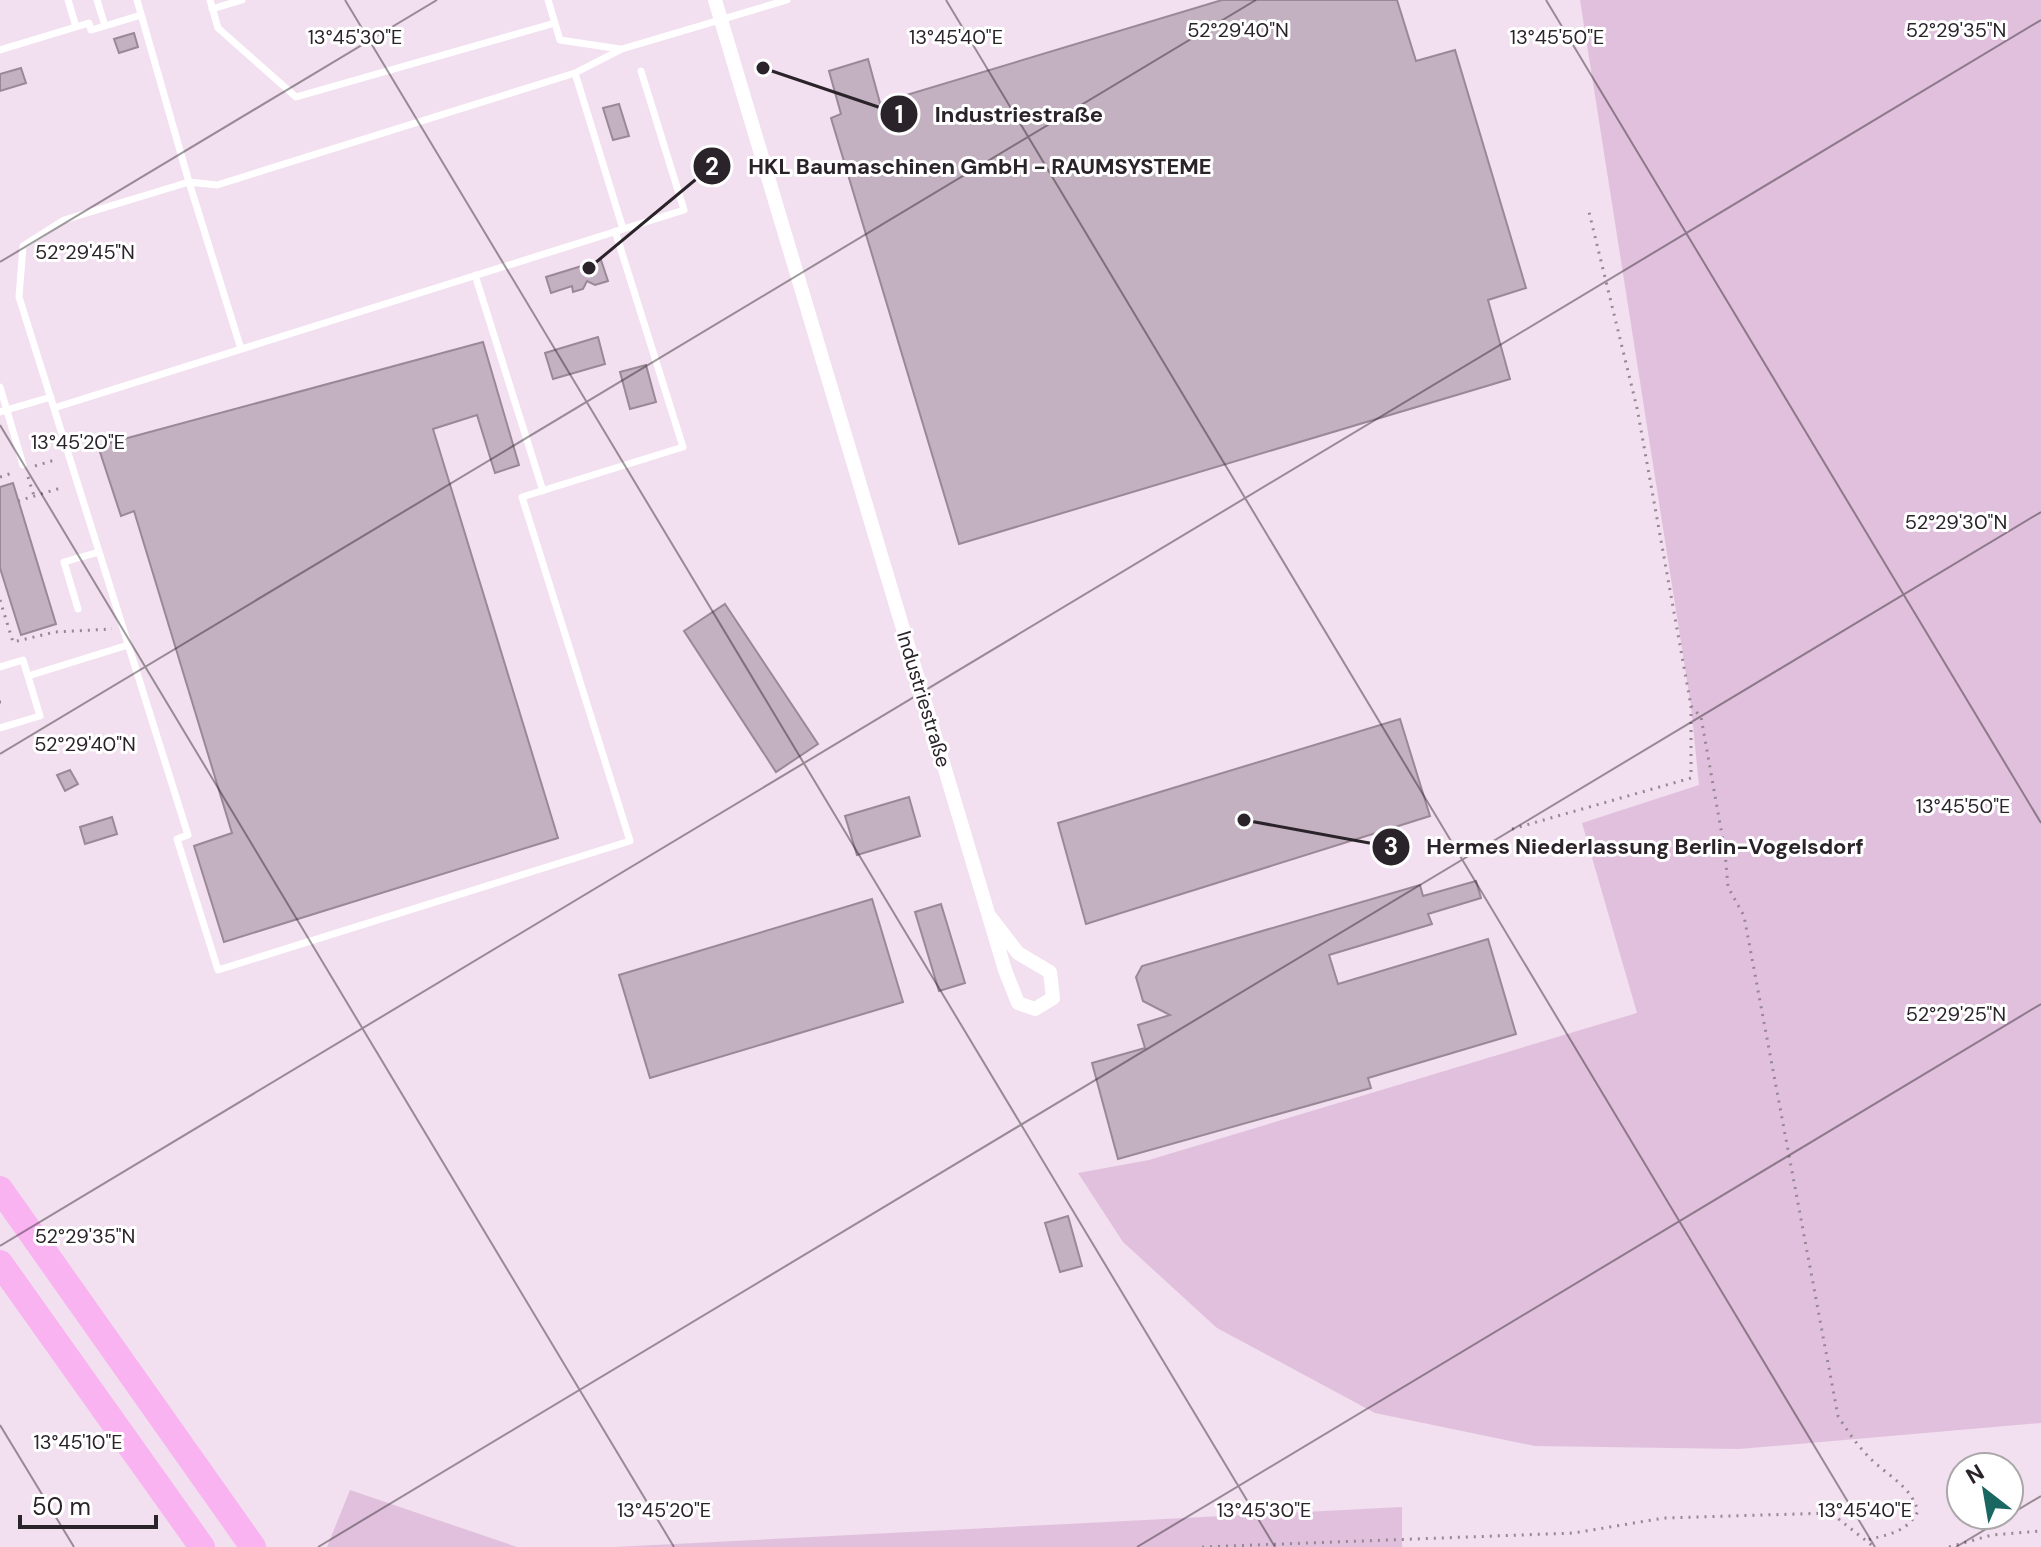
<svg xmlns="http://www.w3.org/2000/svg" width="2041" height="1547" font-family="'DM Sans',sans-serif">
	<rect width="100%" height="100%" fill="#f2dfef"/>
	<path fill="#e1c0dd" d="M1580 0H2041V1423L1739 1449 1535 1446 1375 1413 1217 1328 1123 1242 1078 1173 1149 1160 1637 1013 1582 823 1699 785 1691 706Z
		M350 1490 517 1547H327Z
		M1402 1507V1547H615Z"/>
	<path fill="#c3b0c0" stroke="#9a8897" stroke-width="2" d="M1222 0H1397L1416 61 1455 50 1526 288 1488 300 1510 379 959 544 831 118 841 114 829 71 868 59 880 103Z
		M134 33 138 47 119 53 114 39Z
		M21 68 26 83 0 91V74Z
		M619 104 629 136 613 140 603 108Z
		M601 260 608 281 595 285 587 281 583 289 573 292 572 286 551 293 546 277Z
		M598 337 605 364 553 379 545 353Z
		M483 342 519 465 495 473 477 415 433 429 558 838 224 942 194 846 232 833 134 511 121 516 98 446Z
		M646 365 656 402 630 409 620 372Z
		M13 483 56 624 21 635 0 568V487Z
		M725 604 818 744 776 772 684 631Z
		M1400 719 1430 816 1086 924 1058 823Z
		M70 770 78 784 65 791 57 775Z
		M909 797 920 836 857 855 845 816Z
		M112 817 117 834 85 844 80 827Z
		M1476 881 1481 898 1428 914 1432 924 1329 955 1338 984 1488 939 1516 1034 1368 1078 1371 1088 1118 1159 1092 1063 1145 1048 1138 1025 1170 1015 1143 1001 1136 977 1142 966 1420 885 1423 896Z
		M872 899 903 1002 650 1078 619 975Z
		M941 904 965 983 939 991 915 912Z
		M1068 1216 1082 1266 1060 1272 1045 1223Z"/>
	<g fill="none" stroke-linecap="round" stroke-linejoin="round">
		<path stroke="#958893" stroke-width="3" stroke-dasharray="2 6" stroke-linecap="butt" d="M35 466 58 459
			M0 477 12 473
			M28 477 34 496
			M18 501 64 487
			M0 600 13 642 55 632 112 629
			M0 702H1
			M1691 706 1701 717 1725 852 1728 887 1744 916 1838 1416C1848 1432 1859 1448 1873 1461 1890 1477 1911 1487 1918 1511 1906 1534 1887 1534 1864 1541
			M1512 829 1691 778V706L1637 408 1589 212
			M1202 1547 1574 1533 1664 1518 1831 1513 1874 1547
			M1949 1547 1992 1535 2041 1531"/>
		<path stroke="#fff" stroke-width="7" d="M68 0 76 27
			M137 0 189 182 217 185 575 73 622 49 787 0
			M210 0 218 28 296 97 555 23
			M548 0 560 40 620 49
			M212 9 242 0
			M105 26 141 15
			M0 50 89 23 91 30 105 26 97 0
			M575 73 623 229
			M475 275 543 491
			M241 349 189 182 64 220 23 246 19 297 188 835 177 839 218 970 630 841 522 497 683 447 615 231
			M0 387 23 465
			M54 408 684 210 641 71
			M0 412 51 397
			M78 609 64 562 99 552
			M0 667 23 660 40 716 0 728
			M28 676 128 645"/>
		<path stroke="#fff" stroke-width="14" d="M715 0 1005 970 1018 1003 1035 1009 1053 998 1050 972 1018 953 991 918"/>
		<path stroke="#f9b3f1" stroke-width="26" d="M0 1189 253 1547
			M0 1263 202 1547"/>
	</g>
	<path fill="none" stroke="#2a2329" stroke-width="2" stroke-opacity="0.45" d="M345 0 1275 1547M946 0 1875 1547M1546 0 2041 823M0 262 437 0M0 425 674 1547M0 754 1256 0M0 1246 2041 20M0 1425 74 1547M318 1547 2041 512M1137 1547 2041 1004M1956 1547 2041 1496"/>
	<g text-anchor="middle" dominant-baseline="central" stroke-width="6" stroke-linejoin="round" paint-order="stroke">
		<g font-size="20" fill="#2a2329" stroke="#fff">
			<text transform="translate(924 699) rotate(73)">Industriestraße</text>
		</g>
	</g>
	<g font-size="20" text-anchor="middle" fill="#2a2329" stroke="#fff" stroke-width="6" stroke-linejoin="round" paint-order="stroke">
		<text x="1238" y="37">52°29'40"N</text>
		<text x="1956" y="37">52°29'35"N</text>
		<text x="355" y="44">13°45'30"E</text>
		<text x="956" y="44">13°45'40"E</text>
		<text x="1557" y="44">13°45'50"E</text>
		<text x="85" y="259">52°29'45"N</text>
		<text x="78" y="449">13°45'20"E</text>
		<text x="1956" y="529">52°29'30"N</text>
		<text x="85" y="751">52°29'40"N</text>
		<text x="1963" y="813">13°45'50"E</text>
		<text x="1956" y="1021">52°29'25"N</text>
		<text x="85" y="1243">52°29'35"N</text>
		<text x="78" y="1449">13°45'10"E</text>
		<text x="664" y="1517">13°45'20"E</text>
		<text x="1264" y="1517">13°45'30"E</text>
		<text x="1865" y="1517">13°45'40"E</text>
	</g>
	<path fill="none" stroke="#2a2329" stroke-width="3" d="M763 68L899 114M589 268L712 166M1244 820L1391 847"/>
	<g fill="#2a2329" stroke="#fff" stroke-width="3">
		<circle cx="763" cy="68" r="8"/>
		<circle cx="589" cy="268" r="8"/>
		<circle cx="1244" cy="820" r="8"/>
		<circle cx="899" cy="114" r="20"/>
		<circle cx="712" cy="166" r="20"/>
		<circle cx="1391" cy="847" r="20"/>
	</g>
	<g font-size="24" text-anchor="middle" font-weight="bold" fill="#fff">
		<text x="899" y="123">1</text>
		<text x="712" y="175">2</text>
		<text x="1391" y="855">3</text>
	</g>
	<g font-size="22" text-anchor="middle" font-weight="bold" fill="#2a2329" stroke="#fff" stroke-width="6" stroke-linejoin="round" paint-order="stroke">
		<text x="1019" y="122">Industriestraße</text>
		<text x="980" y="174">HKL Baumaschinen GmbH - RAUMSYSTEME</text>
		<text x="1645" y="854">Hermes Niederlassung Berlin-Vogelsdorf</text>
	</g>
	<g transform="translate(1985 1491) rotate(329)"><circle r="38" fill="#ffffff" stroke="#aaa7a9" stroke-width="2"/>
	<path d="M0-6L14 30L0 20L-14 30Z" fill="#1a6661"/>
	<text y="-12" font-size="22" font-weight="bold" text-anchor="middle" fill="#2a2329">N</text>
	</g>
	<path d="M20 1515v12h136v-12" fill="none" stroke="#2a2329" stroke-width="4"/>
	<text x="32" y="1515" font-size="24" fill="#2a2329" stroke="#ffffff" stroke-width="6" paint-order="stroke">50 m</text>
</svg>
